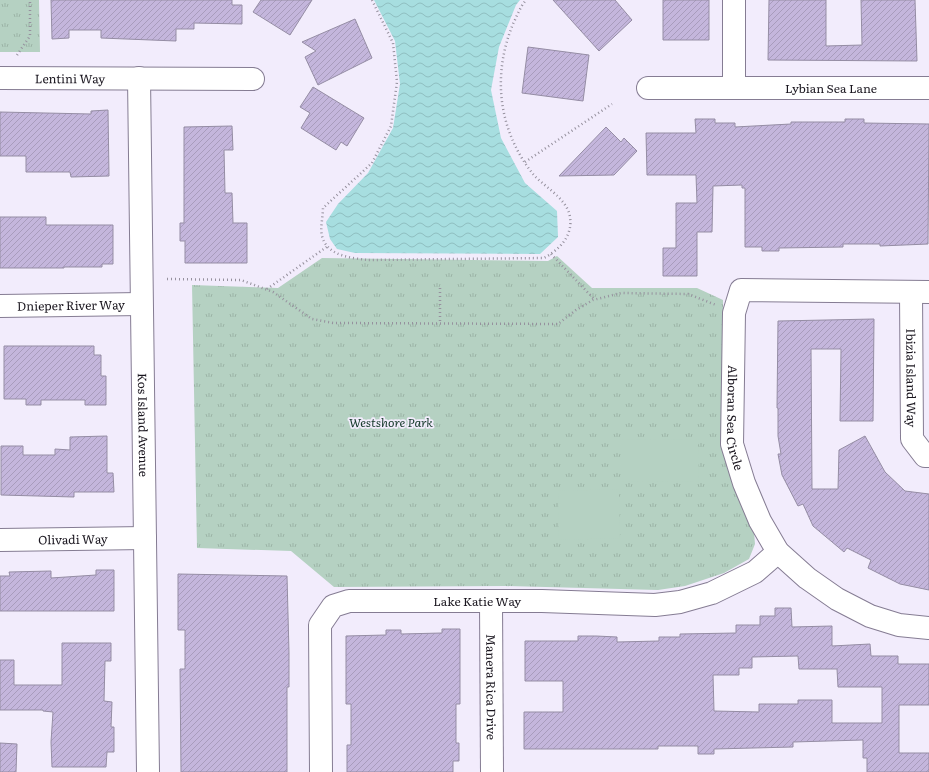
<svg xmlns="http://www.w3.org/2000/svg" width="929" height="772" font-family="Literata,serif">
	<defs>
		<pattern id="park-tufts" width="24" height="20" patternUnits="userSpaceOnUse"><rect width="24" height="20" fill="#b5d1c2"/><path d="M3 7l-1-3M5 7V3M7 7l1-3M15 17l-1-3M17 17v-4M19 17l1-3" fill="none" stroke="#9bb3a6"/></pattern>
		<pattern id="water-waves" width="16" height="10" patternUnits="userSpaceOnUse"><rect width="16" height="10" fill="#a7dee0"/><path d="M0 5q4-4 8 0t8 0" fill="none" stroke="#8fbec0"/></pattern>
		<pattern id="building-hatch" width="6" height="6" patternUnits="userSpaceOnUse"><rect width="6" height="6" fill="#c4b6dc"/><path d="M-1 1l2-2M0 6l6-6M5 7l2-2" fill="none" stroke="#a89cbc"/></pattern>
	</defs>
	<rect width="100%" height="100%" fill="#f2ecfc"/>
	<path fill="url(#park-tufts)" d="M0 0H39L40 52H0Z
		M557 256 592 288H697L723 300V371L732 479 740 503 754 532 755 544 749 559 724 573 685 586 658 590 505 586 334 587 291 551 197 548 192 285 278 288 322 258 548 261Z"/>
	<path fill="#b5d1c2" d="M698 439 699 481 621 482V440Z
		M619 489 620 538 559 540 558 491Z"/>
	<path fill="url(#water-waves)" d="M374 0H520L516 5 499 47 491 90 501 138 525 183 557 211 558 237 540 254 355 253 337 249 330 239 326 222 338 204 368 173 393 128 400 84 395 41Z"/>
	<path fill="url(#building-hatch)" stroke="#958da4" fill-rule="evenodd" d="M51 0H232V5H242V24L194 23V29H176V41L101 38V30H69V38L52 39Z
		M261 0H312L290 35 253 12Z
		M553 0H615L632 20 599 51Z
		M663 0H709V40H663Z
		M769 0H826V46L862 45 861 0H915L917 61 768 60Z
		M355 19 372 58 318 85 305 57 316 51 302 42Z
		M528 47 589 55 583 101 522 93Z
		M313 87 364 118 347 146 341 142 336 150 301 128 310 113 300 107Z
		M108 110 109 176 71 177 70 172H26V156H0V112L91 114V111Z
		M695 119H715V123H735V127L791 124V122H845V119H864V123L929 124 928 244 880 246V244H843V247L779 248V251H762V247H745V188H742V185L713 186 712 232H697V276H663V248H676V203H697L696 175H647L646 133H696Z
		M232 126 233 150H224L225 193H232L233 223H247V263H185V241H180V223H184V127Z
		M606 127 621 142 624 138 637 151 614 175 559 176Z
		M0 217H46V225H113V264H102V267H64V268H0Z
		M874 319 873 421H840L841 349H811L812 489H838L839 450 865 436 885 472 905 491 929 494V590L900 584 868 568 871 560 847 548 844 552 813 526 803 504 798 506 782 475 778 454H781L778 436V408H777L778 321Z
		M4 346H94V355H101V376H106V405H85V400H41V405H26V399H4Z
		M107 436V473H113L114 492H74V497L1 495V446H23V455H55V449L70 450V437Z
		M96 570H114V611H0V576H10L9 572 51 571V578L96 575Z
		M178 574 287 576 289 653V687H287V772H181L180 669H185V630H178Z
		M775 608H791L792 627 832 626V646L870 644 871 656H898V664H929V705H899V753H929V772H867V758H863V740L793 742V747L714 749V754H698V746H658V749H524V712H563V681H525V641H578V636H596L617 637V642L659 641V637H680V634L736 633V625H760V616H775ZM798 656 799 669H837L838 687H882V723H832V700H798V704H759V712L714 711 713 675H739V668H752V657Z
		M442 629H460V704H456V743H459V761H453V772H347V745H351V704H346V636L386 635V630H401V634L442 633Z
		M62 643H111V661H105L104 701 112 702 111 727H114V752H107L106 767H52L51 742 53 712 43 711V710H0V660H14V685H62Z
		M0 743 17 744 16 772H0Z"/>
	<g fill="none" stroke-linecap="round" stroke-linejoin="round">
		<defs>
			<g id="street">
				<path id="s1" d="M0 78 253 79"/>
				<path id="s2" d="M139 78 148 772"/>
				<path id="s3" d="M648 88H929"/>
				<path d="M734 88V0"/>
				<path id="s4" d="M911 292 912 439 925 456H929"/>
				<path id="s5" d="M929 292 741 290 734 313 732 444 744 483 760 521 778 552 807 578 837 599 870 616 899 625 929 628"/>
				<path id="s6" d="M0 306 141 304"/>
				<path id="s7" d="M0 540 145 538"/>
				<path id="s8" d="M491 602 492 772"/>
				<path id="s9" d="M321 772 320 625 333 606 349 601H542L655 605 680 602 712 593 755 572 778 552"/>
			</g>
		</defs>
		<use href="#street" stroke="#857c93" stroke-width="24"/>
		<path stroke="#96919e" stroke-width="2.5" stroke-dasharray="1 3" stroke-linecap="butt" d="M372 0 393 43 397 82 391 126 372 163 323 208C323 216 320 228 322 236 327 256 351 258 368 260L544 258C559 250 573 236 570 217 567 198 544 187 533 174 498 130 492 75 513 24 517 16 520 7 526 0
			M17 55 30 36V0
			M525 162 612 104
			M551 254 595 300
			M167 279 241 280 273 292 312 319 333 323 558 324 576 310 593 300 621 293 688 294 716 305
			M440 288V322
			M267 289 328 246"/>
		<use href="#street" stroke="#fff" stroke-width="22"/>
	</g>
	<g text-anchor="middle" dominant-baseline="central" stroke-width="3.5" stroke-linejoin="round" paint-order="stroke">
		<g font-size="12" fill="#1a161f" stroke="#f2ecfc">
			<text stroke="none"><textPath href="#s1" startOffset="70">Lentini Way</textPath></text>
			<text stroke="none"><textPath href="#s3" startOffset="183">Lybian Sea Lane</textPath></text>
			<text stroke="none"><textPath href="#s6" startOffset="71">Dnieper River Way</textPath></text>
			<text stroke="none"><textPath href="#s4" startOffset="86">Ibizia Island Way</textPath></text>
			<text stroke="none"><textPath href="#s5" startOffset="317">Alboran Sea Circle</textPath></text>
			<text stroke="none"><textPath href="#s2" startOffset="347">Kos Island Avenue</textPath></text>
			<text stroke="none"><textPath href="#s7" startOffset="73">Olivadi Way</textPath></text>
			<text stroke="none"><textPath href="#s9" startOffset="315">Lake Katie Way</textPath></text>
			<text stroke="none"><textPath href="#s8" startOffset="85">Manera Rica Drive</textPath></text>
		</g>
		<g font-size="12" font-style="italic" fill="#113626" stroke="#f2ecfc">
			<text x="391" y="422">Westshore Park</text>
		</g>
	</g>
</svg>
